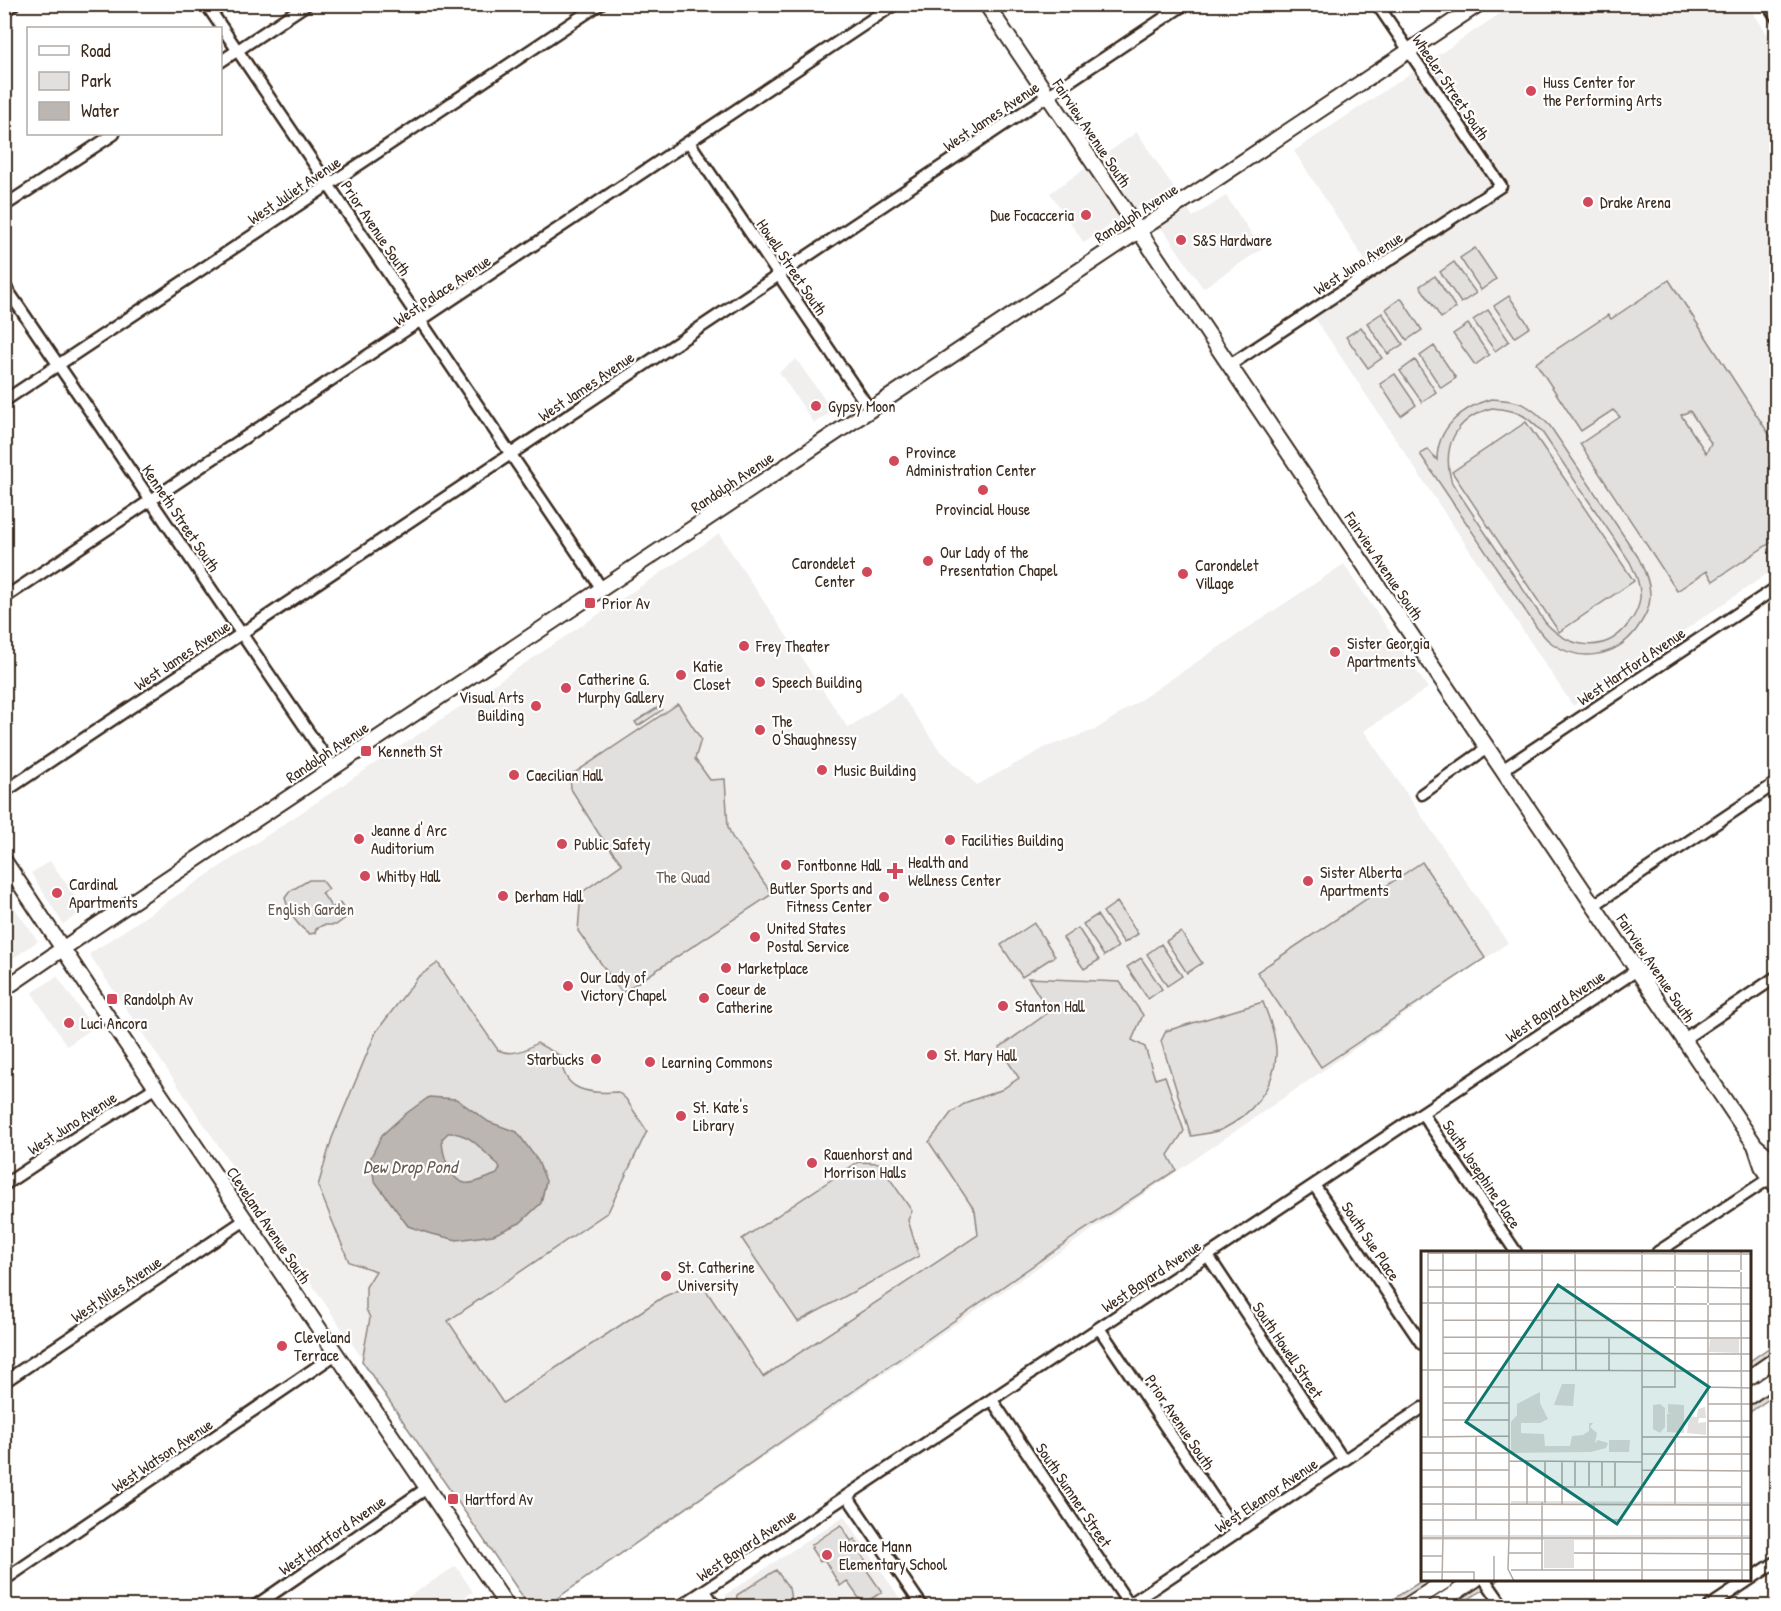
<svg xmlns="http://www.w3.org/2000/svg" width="1781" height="1611" font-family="'Patrick Hand',sans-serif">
	<rect width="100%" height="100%" fill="#fff"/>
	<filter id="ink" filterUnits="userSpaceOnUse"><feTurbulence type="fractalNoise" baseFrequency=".0167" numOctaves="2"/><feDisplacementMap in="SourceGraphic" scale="12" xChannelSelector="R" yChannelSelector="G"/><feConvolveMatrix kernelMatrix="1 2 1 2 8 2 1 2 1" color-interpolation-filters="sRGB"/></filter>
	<g filter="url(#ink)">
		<path fill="#f1efee" d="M1513 5H1748L1776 47V568L1573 706 1315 318 1376 277 1294 151Z
			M1137 132 1193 217 1226 196 1262 249 1203 288 1167 235 1141 205 1084 243 1050 193Z
			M796 359 833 411 814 423 779 372Z
			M719 534 848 728 900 693 938 748 977 785 1046 747 1095 730 1344 564 1428 688 1364 731 1508 943 547 1606H529L89 954Z
			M50 861 85 910 63 924 31 873Z
			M4 893 38 941 5 964H4Z
			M57 976 93 1028 67 1046 32 993Z
			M844 1516 905 1606H733L725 1595Z
			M456 1566 473 1592 451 1606H399L397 1604Z"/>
		<path fill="#e2e0de" stroke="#8e857e" stroke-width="1.5" fill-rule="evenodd" d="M1475 248 1496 279 1481 290 1460 258Z
			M1454 262 1476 293 1461 303 1440 272Z
			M1435 276 1456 308 1441 318 1420 286Z
			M1669 280 1776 445V539L1713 581 1707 571 1677 591 1580 444 1620 417 1613 410 1581 431 1536 363 1608 315 1611 319ZM1690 411 1711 443 1706 453 1681 415Z
			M1509 296 1530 327 1515 337 1494 306Z
			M1401 298 1422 330 1407 340 1386 309Z
			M1488 310 1509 341 1495 351 1473 320Z
			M1382 313 1403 344 1388 354 1367 323Z
			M1468 324 1489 355 1475 365 1453 334Z
			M1361 327 1382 358 1368 368 1346 337Z
			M1434 346 1456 378 1441 388 1420 356Z
			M1415 360 1436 392 1422 402 1400 371Z
			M1395 374 1416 405 1401 416 1380 384Z
			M1491 399C1521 400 1529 404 1550 426L1638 557C1644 569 1650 582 1650 596 1650 609 1643 620 1636 630 1615 658 1578 663 1550 642 1545 638 1541 632 1537 628L1420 454 1428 449 1437 460C1437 428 1462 407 1491 399ZM1492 408C1517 410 1525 414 1542 432L1630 562C1635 573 1641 585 1640 598 1639 607 1635 616 1629 623 1606 655 1569 649 1545 622L1452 483C1441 447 1455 418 1492 408Z
			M1526 422 1634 581 1559 632 1452 472Z
			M678 704 701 739 695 759 710 780 725 779 728 827 732 837 772 894 622 993 578 931 581 893 622 864 599 834 571 789 570 776Z
			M660 706 662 710 638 726 635 722Z
			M1422 862 1485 958 1321 1067 1257 972Z
			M309 880H322L329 889 322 893 332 908 340 903 348 916 336 925H323L316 929 315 933 310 934C297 926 289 912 285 898L290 891Z
			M1117 902 1138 934 1124 943 1103 912Z
			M1097 915 1118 947 1104 956 1083 924Z
			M1034 923 1055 956 1022 977 1001 945Z
			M1078 928 1099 960 1084 969 1063 938Z
			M1181 932 1202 963 1187 973 1166 941Z
			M1161 944 1182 976 1167 986 1147 954Z
			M1141 958 1162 989 1148 999 1127 967Z
			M438 963 498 1050C511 1056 525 1051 537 1043L561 1056C562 1092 589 1094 618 1092L626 1099 647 1131 608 1212 448 1321 503 1403 663 1297 700 1281 763 1377 978 1235 975 1211 929 1142 951 1113 967 1102 1001 1090 1019 1078 999 1048 1049 1012 1028 978 1120 982 1143 1015 1132 1040 1145 1047 1155 1079 1165 1076 1184 1131 1168 1155 1176 1170 1081 1232 546 1606H529L362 1361 370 1318 366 1309V1287L376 1271 349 1262 318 1186 332 1138 376 1032 418 977Z
			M1263 1002C1269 1018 1277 1037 1276 1056 1274 1088 1251 1115 1223 1129 1214 1133 1201 1134 1191 1136L1161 1041 1166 1031Z
			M858 1162 879 1163 912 1211 908 1220 919 1256 798 1322 742 1239Z
			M1776 1343V1394L1750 1412V1361Z
			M841 1525 851 1541 854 1539 862 1550 860 1552 869 1566 866 1569 882 1592 863 1604 847 1581 840 1586 824 1559 820 1562 811 1548 813 1547 811 1545Z
			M776 1570 789 1588 792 1606H739L736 1603 737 1595Z
			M1423 1580H1498L1458 1606H1382Z"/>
		<path fill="#bcb6b3" stroke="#887e77" stroke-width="1.5" fill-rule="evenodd" d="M429 1097 456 1099 489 1122 517 1132 538 1161 546 1181 541 1203 520 1223 493 1235 457 1240 428 1233 408 1226 374 1180 371 1157 382 1135 404 1115ZM448 1133C472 1132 482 1152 498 1164L500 1168 497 1174C488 1177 474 1185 465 1183 449 1180 442 1152 442 1139Z"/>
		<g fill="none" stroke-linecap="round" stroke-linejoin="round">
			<defs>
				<path id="street" d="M206 4 602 589
					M1768 4 1776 17
					M4 11 14 4
					M220 62 307 4
					M689 142 870 410
					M4 206 114 134
					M4 285 333 768
					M1230 365 1501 186 1377 4
					M4 401 600 4
					M4 598 895 4
					M1502 770 1776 588
					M4 792 1185 4
					M1422 794 1487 748
					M1594 905 1776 783
					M1684 1039 1776 977
					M1422 1113 1516 1252
					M4 1185 81 1134 156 1087
					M1314 1185 1422 1344
					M1658 1252 1770 1178
					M1208 1256 1344 1461
					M1099 1328 1237 1533
					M4 1382 245 1220
					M992 1400 1130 1606
					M847 1496 922 1606
					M4 1580 336 1354
					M1485 1580 1503 1606
					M705 1591 715 1606
					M255 1606 427 1488
					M681 1606 1637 970
					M1127 1606 1422 1408
					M1710 1606 1776 1562"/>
				<path id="secondary" d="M986 4 1755 1145 1762 1166 1776 1186
					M4 860 108 1017 507 1606
					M4 989 87 932 1479 4
					M1755 1145 1776 1163
					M1750 1377 1776 1359
					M1750 1396 1776 1378
					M1406 1606 1447 1580
					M1435 1606 1475 1580"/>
			</defs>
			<use href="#street" stroke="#3b2a1e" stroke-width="15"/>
			<use href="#secondary" stroke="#3b2a1e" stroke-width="18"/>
			<use href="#street" stroke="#fff" stroke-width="10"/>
			<use href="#secondary" stroke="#fff" stroke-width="14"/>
		</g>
	</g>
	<g fill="#d1495b" stroke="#fff" stroke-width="2">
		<circle cx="1531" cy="91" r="6"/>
		<circle cx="1588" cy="202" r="6"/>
		<circle cx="1086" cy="215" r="6"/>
		<circle cx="1181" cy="240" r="6"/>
		<circle cx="816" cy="406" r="6"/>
		<circle cx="894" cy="461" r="6"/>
		<circle cx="983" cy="490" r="6"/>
		<circle cx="928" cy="561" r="6"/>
		<circle cx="867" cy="572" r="6"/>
		<circle cx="1183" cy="574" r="6"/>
		<rect x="584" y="597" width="12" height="12" rx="3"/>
		<circle cx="744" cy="646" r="6"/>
		<circle cx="1335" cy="652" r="6"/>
		<circle cx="681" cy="675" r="6"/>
		<circle cx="760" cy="682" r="6"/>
		<circle cx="566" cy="688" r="6"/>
		<circle cx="536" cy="706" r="6"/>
		<circle cx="760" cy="730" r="6"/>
		<rect x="360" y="745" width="12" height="12" rx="3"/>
		<circle cx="822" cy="770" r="6"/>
		<circle cx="514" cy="775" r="6"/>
		<circle cx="359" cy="839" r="6"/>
		<circle cx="950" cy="840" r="6"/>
		<circle cx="562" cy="844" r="6"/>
		<circle cx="786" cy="865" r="6"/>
		<path d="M892 862h6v6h6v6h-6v6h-6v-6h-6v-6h6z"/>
		<circle cx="365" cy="876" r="6"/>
		<circle cx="1308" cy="881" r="6"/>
		<circle cx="57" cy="893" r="6"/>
		<circle cx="503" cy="896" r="6"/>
		<circle cx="884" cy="897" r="6"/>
		<circle cx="755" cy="937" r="6"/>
		<circle cx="726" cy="968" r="6"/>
		<circle cx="568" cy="986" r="6"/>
		<circle cx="704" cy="998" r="6"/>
		<rect x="106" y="993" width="12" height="12" rx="3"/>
		<circle cx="1003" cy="1006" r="6"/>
		<circle cx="69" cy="1023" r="6"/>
		<circle cx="932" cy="1055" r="6"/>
		<circle cx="596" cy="1059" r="6"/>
		<circle cx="650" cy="1062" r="6"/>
		<circle cx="681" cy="1116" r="6"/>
		<circle cx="812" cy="1163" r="6"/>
		<circle cx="666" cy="1276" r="6"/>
		<circle cx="282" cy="1346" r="6"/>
		<rect x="447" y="1493" width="12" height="12" rx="3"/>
		<circle cx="827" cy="1555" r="6"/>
	</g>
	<g text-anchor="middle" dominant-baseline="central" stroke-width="4.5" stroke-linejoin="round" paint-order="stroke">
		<g font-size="16" fill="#3b2a1e" stroke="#fff" text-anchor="start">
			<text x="1543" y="82">Huss Center for<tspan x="1543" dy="18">the Performing Arts</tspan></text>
			<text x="1600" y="202">Drake Arena</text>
			<text x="1074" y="215" text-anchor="end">Due Focacceria</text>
			<text x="1193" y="240">S&amp;S Hardware</text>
			<text x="828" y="406">Gypsy Moon</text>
			<text x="906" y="452">Province<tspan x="906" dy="18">Administration Center</tspan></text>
			<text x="983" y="509" text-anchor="middle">Provincial House</text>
			<text x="940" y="552">Our Lady of the<tspan x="940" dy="18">Presentation Chapel</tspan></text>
			<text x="855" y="563" text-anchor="end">Carondelet<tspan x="855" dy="18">Center</tspan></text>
			<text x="1195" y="565">Carondelet<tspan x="1195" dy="18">Village</tspan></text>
			<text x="602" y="603">Prior Av</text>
			<text x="1347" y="643">Sister Georgia<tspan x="1347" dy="18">Apartments</tspan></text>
			<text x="756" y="646">Frey Theater</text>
			<text x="693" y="666">Katie<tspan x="693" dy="18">Closet</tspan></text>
			<text x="578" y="679">Catherine G.<tspan x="578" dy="18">Murphy Gallery</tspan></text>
			<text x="772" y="682">Speech Building</text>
			<text x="524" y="697" text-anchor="end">Visual Arts<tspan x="524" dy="18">Building</tspan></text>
			<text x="772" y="721">The<tspan x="772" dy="18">O'Shaughnessy</tspan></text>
			<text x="378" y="751">Kenneth St</text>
			<text x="834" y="770">Music Building</text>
			<text x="526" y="775">Caecilian Hall</text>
			<text x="371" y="830">Jeanne d' Arc<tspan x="371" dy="18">Auditorium</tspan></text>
			<text x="962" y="840">Facilities Building</text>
			<text x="574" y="844">Public Safety</text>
			<text x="908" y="862">Health and<tspan x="908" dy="18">Wellness Center</tspan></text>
			<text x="798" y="865">Fontbonne Hall</text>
			<text x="1320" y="872">Sister Alberta<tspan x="1320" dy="18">Apartments</tspan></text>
			<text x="377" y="876">Whitby Hall</text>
			<text x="69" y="884">Cardinal<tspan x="69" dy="18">Apartments</tspan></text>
			<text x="872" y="888" text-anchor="end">Butler Sports and<tspan x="872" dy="18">Fitness Center</tspan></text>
			<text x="515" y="896">Derham Hall</text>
			<text x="767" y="928">United States<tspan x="767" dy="18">Postal Service</tspan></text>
			<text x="738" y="968">Marketplace</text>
			<text x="580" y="977">Our Lady of<tspan x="580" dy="18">Victory Chapel</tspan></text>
			<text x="716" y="989">Coeur de<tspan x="716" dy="18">Catherine</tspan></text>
			<text x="124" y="999">Randolph Av</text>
			<text x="1015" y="1006">Stanton Hall</text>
			<text x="81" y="1023">Luci Ancora</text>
			<text x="944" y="1055">St. Mary Hall</text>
			<text x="584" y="1059" text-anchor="end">Starbucks</text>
			<text x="662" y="1062">Learning Commons</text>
			<text x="693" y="1107">St. Kate's<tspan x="693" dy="18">Library</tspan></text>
			<text x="824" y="1154">Rauenhorst and<tspan x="824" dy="18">Morrison Halls</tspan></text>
			<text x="678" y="1267">St. Catherine<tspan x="678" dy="18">University</tspan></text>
			<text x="294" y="1337">Cleveland<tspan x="294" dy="18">Terrace</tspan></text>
			<text x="465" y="1499">Hartford Av</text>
			<text x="839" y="1546">Horace Mann<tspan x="839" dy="18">Elementary School</tspan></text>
		</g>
		<g font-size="16" fill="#3b2a1e" stroke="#fff">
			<text transform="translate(1451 87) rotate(56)">Wheeler Street South</text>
			<text transform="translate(991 116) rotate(-34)">West James Avenue</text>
			<text transform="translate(1092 133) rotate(56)">Fairview Avenue South</text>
			<text transform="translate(294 190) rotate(-34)">West Juliet Avenue</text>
			<text transform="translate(1136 213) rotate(-33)">Randolph Avenue</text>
			<text transform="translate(376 228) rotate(56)">Prior Avenue South</text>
			<text transform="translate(1358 263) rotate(-33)">West Juno Avenue</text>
			<text transform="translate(792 267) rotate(56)">Howell Street South</text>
			<text transform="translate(442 290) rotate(-34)">West Palace Avenue</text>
			<text transform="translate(586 386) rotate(-34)">West James Avenue</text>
			<text transform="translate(732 482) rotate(-34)">Randolph Avenue</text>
			<text transform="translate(181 518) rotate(56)">Kenneth Street South</text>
			<text transform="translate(1384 566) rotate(56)">Fairview Avenue South</text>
			<text transform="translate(182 655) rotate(-34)">West James Avenue</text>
			<text transform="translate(1631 666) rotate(-34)">West Hartford Avenue</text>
			<text transform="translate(327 752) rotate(-34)">Randolph Avenue</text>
			<text transform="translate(1656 968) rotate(56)">Fairview Avenue South</text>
			<text transform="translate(1555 1006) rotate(-34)">West Bayard Avenue</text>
			<text transform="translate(72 1123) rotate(-33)">West Juno Avenue</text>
			<text transform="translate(1482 1174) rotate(56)">South Josephine Place</text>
			<text transform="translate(269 1225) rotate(56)">Cleveland Avenue South</text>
			<text transform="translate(1371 1241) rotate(56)">South Sue Place</text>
			<text transform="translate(1151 1276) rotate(-34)">West Bayard Avenue</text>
			<text transform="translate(116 1289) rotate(-34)">West Niles Avenue</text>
			<text transform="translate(1288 1350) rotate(56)">South Howell Street</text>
			<text transform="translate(1180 1422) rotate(56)">Prior Avenue South</text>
			<text transform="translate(162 1455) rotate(-34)">West Watson Avenue</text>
			<text transform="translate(1074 1495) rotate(56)">South Sumner Street</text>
			<text transform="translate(1266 1495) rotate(-34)">West Eleanor Avenue</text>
			<text transform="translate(332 1535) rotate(-35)">West Hartford Avenue</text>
			<text transform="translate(746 1545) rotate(-34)">West Bayard Avenue</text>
		</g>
		<g font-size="16" fill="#65584e" stroke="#fff">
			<text x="683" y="877">The Quad</text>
			<text x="311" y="909">English Garden</text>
		</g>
		<g font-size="18" font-style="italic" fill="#685b52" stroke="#fff">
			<text x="410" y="1166">Dew Drop Pond</text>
		</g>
	</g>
	<g transform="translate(1421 1251)">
		<rect width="330" height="330" fill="#fff"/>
		<path d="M289 88H318V102L288 101ZM141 133H154L152 155 133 154ZM119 141V152L127 168 119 172H100V182L123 183 124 195H149L151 185 162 184 168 180V172H172L169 176 176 182 174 192 177 189 187 192 185 197 170 201 90 202V171L96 164V153ZM239 153 244 157V176L239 182 232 178V154ZM247 153 263 154V182L246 181V163L251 162H247ZM284 156 285 167H278L277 172 285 171V184L266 182 268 165 276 166 277 158ZM188 189H209L208 201H188ZM90 250 330 251V255L90 254ZM0 284H330V288L153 289V317H123V289H0Z" fill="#e2e0de"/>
		<path fill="none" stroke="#b1aaa5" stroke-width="1.5" d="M7 0V185M22 0V287M221 0V330M254 0V35M287 0V52M55 1V152M88 1V285M121 1V119M154 1 155 119M7 2 330 3M7 19 319 20M320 19V0M320 21 321 330M7 36H253M255 36 330 37M0 52 286 53M288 53H330M287 54V330M22 69 330 70M22 86 330 87M188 86V119M22 102 330 103M0 119H22M22 119 330 120M22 136H88M221 136H254V37M287 136 330 137M22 152H88M287 153H330M21 169H88M287 170H330M0 186 88 185M221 186H330M0 202H88M221 203H330M88 210 221 211M106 210V253M124 210V252M154 210V235M181 210V235M194 210V236M0 219H88M221 219 330 220M168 235V210M0 236H220M221 236H320M121 251V319M0 253 330 254M141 253V210M254 253V186M0 269H330M55 269V186M88 285 87 318 93 330M0 287H330M87 302H121M153 302 330 303M0 305H22M73 310V305V330M90 319H220M221 319H330M0 321H53V330M21 330 22 287M173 330V252"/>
		<path fill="#0f766e" fill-opacity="0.15" stroke="#0f766e" stroke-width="3" d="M137 34 288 136 196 273 45 171Z"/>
		<rect width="330" height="330" fill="none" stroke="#3b2a1e" stroke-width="3"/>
	</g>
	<rect width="1781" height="1611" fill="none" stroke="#fff" stroke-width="24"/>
	<rect x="12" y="12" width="1757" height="1587" fill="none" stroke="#3b2a1e" stroke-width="2" filter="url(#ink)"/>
	<rect x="27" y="27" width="195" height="108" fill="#ffffff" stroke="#b1aaa5" stroke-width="1.5"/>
	<rect x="39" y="46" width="30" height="9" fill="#ffffff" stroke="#b1aaa5" stroke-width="1.5"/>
	<text x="81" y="57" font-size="18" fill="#3b2a1e">Road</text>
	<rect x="39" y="72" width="30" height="18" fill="#e2e0de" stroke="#b1aaa5" stroke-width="1.5"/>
	<text x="81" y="87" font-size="18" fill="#3b2a1e">Park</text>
	<rect x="39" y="102" width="30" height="18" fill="#bcb6b3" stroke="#b1aaa5" stroke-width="1.5"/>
	<text x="81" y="117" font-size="18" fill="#3b2a1e">Water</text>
</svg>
